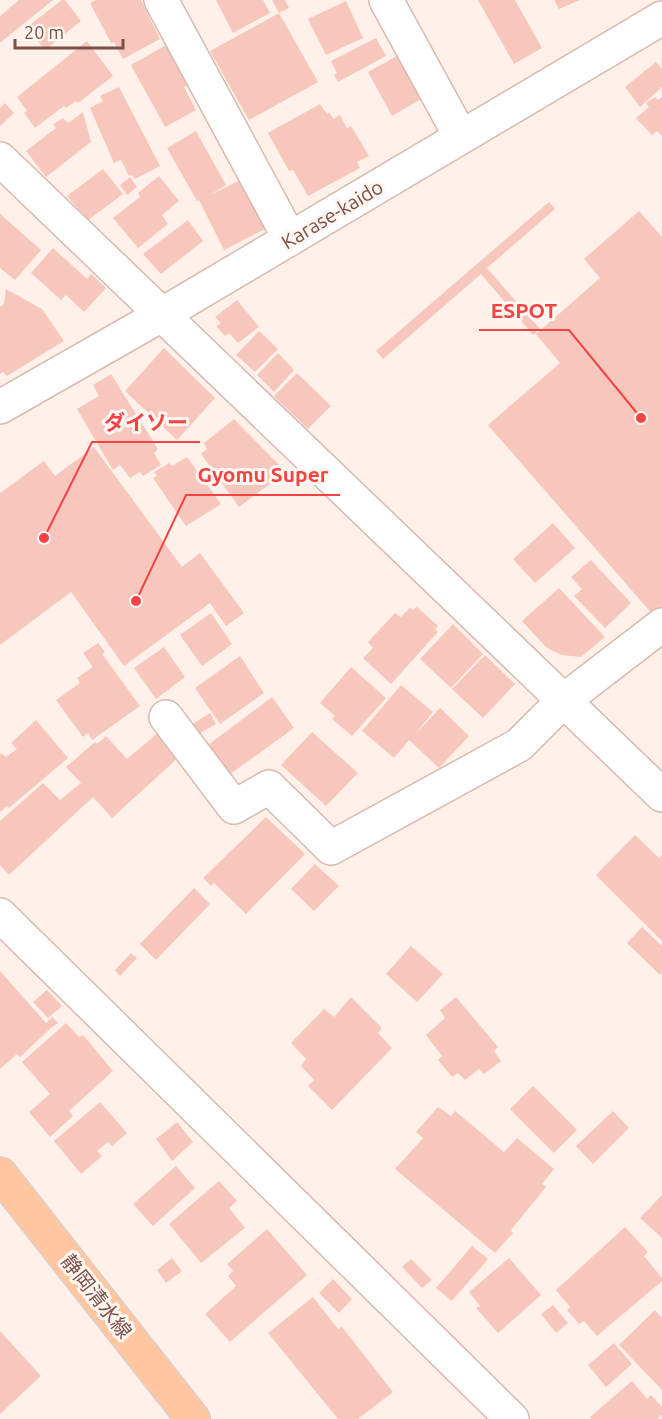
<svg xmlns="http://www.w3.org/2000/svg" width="662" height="1419" font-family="Ubuntu,'Noto Sans JP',sans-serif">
	<rect width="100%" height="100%" fill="#fff1e9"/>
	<path fill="#f7c7bd" d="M19 0H53L0 43V16Z
		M62 0H65L81 21 45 50 27 27Z
		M96 0H141L160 39 123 59 114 42 111 43 90 3Z
		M216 0H263L270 13 233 33Z
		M272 0H285L289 8 279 13Z
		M478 0H515L542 48 514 64Z
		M554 0H580L559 9Z
		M346 1 363 38 326 55 308 19Z
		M279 13 318 82 249 120 210 51Z
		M376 38 386 56 338 82 334 75 337 73 331 61Z
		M87 41 113 76 78 103 76 101 66 108 64 106 35 128 24 113 27 111 17 97Z
		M168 44 190 84 184 87 196 110 165 127 131 65Z
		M397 56 421 99 392 116 368 72Z
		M656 62 662 69V87L640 107 625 87Z
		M119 87 160 166 135 179 132 175 129 176 121 160 114 163 90 108 103 101 100 96Z
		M655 97 658 100 662 97V136L657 131 652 135 636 118 649 107 646 103Z
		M5 103 14 113 0 126V108Z
		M320 104 327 114 330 113 333 119 340 115 347 128 351 126 369 156 357 162 360 168 308 196 293 170 289 171 268 133Z
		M83 112 91 142 46 177 26 151 56 128 53 124 63 118 68 123Z
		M196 131 226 185 208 196 240 180 265 229 224 250 199 200 197 201 167 148Z
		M103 169 123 194 88 220 67 196Z
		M159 176 179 201 162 215 168 224 138 248 113 218 140 197 138 193Z
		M130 177 137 187 127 195 120 185Z
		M549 202 555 209 487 268 540 329 533 335 481 274 383 359 376 351Z
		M639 211 662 237V609L654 616 488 425 560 363 536 334 600 278 584 259Z
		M0 214 41 250 15 280 0 268Z
		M188 220 203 241 161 274 143 254Z
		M53 248 87 279 91 274 106 288 84 312 66 295 61 300 31 273Z
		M6 289 42 309 64 341 7 376 3 372 0 374V307L4 304Z
		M237 300 259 327 238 343 229 333 225 336 216 326 221 323 215 317Z
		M259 331 278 349 255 372 236 355Z
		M164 348 215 398 177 440 125 391Z
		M278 353 294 370 274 392 257 375Z
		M297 373 331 406 308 429 274 396Z
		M111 374 158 449 154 453 161 465 143 476 140 472 130 478 120 465 113 470 77 409 99 396 93 385Z
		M234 419 286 472 239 507 201 454 207 449 204 443Z
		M94 447 182 567 200 553 244 613 226 626 210 603 124 666 71 592 0 645V493L44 461 55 476Z
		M187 457 221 504 186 526 153 478 157 476 154 472 169 463 172 466Z
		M553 523 575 548 535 583 513 559Z
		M591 560 631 603 605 628 574 596 582 589 571 577Z
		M559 588 605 637 581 657 562 655 553 651 546 647 522 621Z
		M417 607 438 626 435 629 438 632 391 684 363 658 373 648 368 642 395 613 401 617 410 608 413 610Z
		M211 613 232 644 202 666 180 635Z
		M453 624 483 654 451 688 420 659Z
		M98 643 105 652 102 654 140 706 92 740 88 733 83 737 56 700 80 683 77 678 93 667 83 653Z
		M164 647 185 677 156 699 134 668Z
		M485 655 515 684 483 718 452 689Z
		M240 656 264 693 220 724 195 688Z
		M351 667 386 698 352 736 332 719 335 716 320 703Z
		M401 685 433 712 415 734 440 708 469 736 439 768 409 740 394 758 362 731Z
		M272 697 294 728 229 775 208 745Z
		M210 713 216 724 197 735 191 725Z
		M36 720 68 758 9 808 7 806 0 812V754L1 753 6 757 17 749 11 743Z
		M159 732 179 757 112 818 93 797 9 875 0 865V821L43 783 60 800 81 783 66 767 95 742 97 744 106 736 127 759Z
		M312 732 358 773 326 806 281 765Z
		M266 817 305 854 246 914 214 883 211 886 203 878Z
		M635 835 659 858 662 855V941L596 875Z
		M315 864 339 886 314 911 291 889Z
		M194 888 210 904 156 960 140 944Z
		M642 927 662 946V973L660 975 627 943Z
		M411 946 443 974 417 1002 386 974Z
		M131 953 137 958 120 976 115 970Z
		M0 971 46 1023 52 1017 58 1023 51 1028 20 1057 17 1054 0 1069Z
		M47 990 62 1006 48 1018 33 1002Z
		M351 997 382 1028 378 1033 392 1048 332 1110 308 1086 314 1080 301 1066 306 1059 291 1043 324 1009 334 1017Z
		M456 997 498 1047 494 1051 501 1061 484 1074 479 1069 465 1080 458 1073 452 1077 438 1060 442 1056 426 1035 445 1018 440 1010Z
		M66 1023 79 1037 83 1035 113 1071 69 1111 73 1116 50 1137 29 1112 50 1094 22 1062Z
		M533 1086 577 1130 554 1153 510 1109Z
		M100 1102 127 1133 112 1146 108 1142 97 1151 102 1156 81 1174 54 1141Z
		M438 1107 451 1116 455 1111 504 1152 517 1138 554 1169 542 1184 546 1187 511 1230 513 1233 495 1253 395 1169 423 1138 416 1132Z
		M613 1111 629 1128 593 1164 576 1146Z
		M177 1122 193 1142 172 1161 156 1139Z
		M176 1166 195 1188 153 1226 133 1204Z
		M219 1181 237 1201 229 1208 245 1228 201 1263 169 1224Z
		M662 1195V1238L640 1218Z
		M625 1227 648 1252 644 1256 662 1278V1281L597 1336 584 1321 579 1324 567 1310 570 1307 556 1290Z
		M267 1229 307 1275 230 1342 205 1314 236 1286 228 1276 233 1271 227 1264Z
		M472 1246 488 1259 452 1301 436 1288Z
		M172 1258 182 1271 166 1283 157 1270Z
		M509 1258 541 1295 498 1333 476 1308 480 1306 469 1292Z
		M411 1259 432 1280 422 1288 402 1267Z
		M333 1279 352 1299 339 1313 319 1293Z
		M313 1297 338 1329 342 1327 393 1392 358 1419H338L268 1333Z
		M553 1305 568 1323 556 1333 541 1314Z
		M655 1310 662 1318V1390L619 1345Z
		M0 1331 41 1376 0 1414Z
		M614 1343 632 1364 606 1387 588 1365Z
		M632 1381 647 1399 651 1395 662 1407V1415L657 1419H592L590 1417Z"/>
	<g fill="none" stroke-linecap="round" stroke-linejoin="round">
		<defs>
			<path id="minor" d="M161 0 290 239
				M386 0 461 137
				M0 159 662 795
				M0 407 163 314 662 18
				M166 717 234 807 269 787 331 848 519 745 563 701 662 625
				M0 915 512 1419"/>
			<path id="major" d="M0 1174 193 1419"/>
		</defs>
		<use href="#minor" stroke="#d7bab1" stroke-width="36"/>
		<use href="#major" stroke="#dbcecc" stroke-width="36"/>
		<use href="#minor" stroke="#fff" stroke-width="33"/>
		<use href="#major" stroke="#ffc6a0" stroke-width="33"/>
	</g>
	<g text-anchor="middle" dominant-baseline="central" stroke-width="6" stroke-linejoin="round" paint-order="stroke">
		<g font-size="20" fill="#7d4f48" stroke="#fff7f2">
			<text transform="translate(332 214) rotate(-31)">Karase-kaido</text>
			<text transform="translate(97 1296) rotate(52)">静岡清水線</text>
		</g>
	</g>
	<path fill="none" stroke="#f54243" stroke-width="2" d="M641 418L569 330H479M44 538L92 442H200M136 601L186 495H340"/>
	<g fill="#f54243" stroke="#fff7f2" stroke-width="2">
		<circle cx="641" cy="418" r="6"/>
		<circle cx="44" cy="538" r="6"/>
		<circle cx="136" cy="601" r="6"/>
	</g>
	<g font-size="21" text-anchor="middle" font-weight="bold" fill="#f54243" stroke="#fff7f2" stroke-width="6" stroke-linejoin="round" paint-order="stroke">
		<text x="524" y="318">ESPOT</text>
		<text x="146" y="430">ダイソー</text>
		<text x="263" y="482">Gyomu Super</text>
	</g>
	<path d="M15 39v9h108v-9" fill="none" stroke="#7d4f48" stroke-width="3"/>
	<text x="24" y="39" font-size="18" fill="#7d4f48" stroke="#fff7f2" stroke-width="4.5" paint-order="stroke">20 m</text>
</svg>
